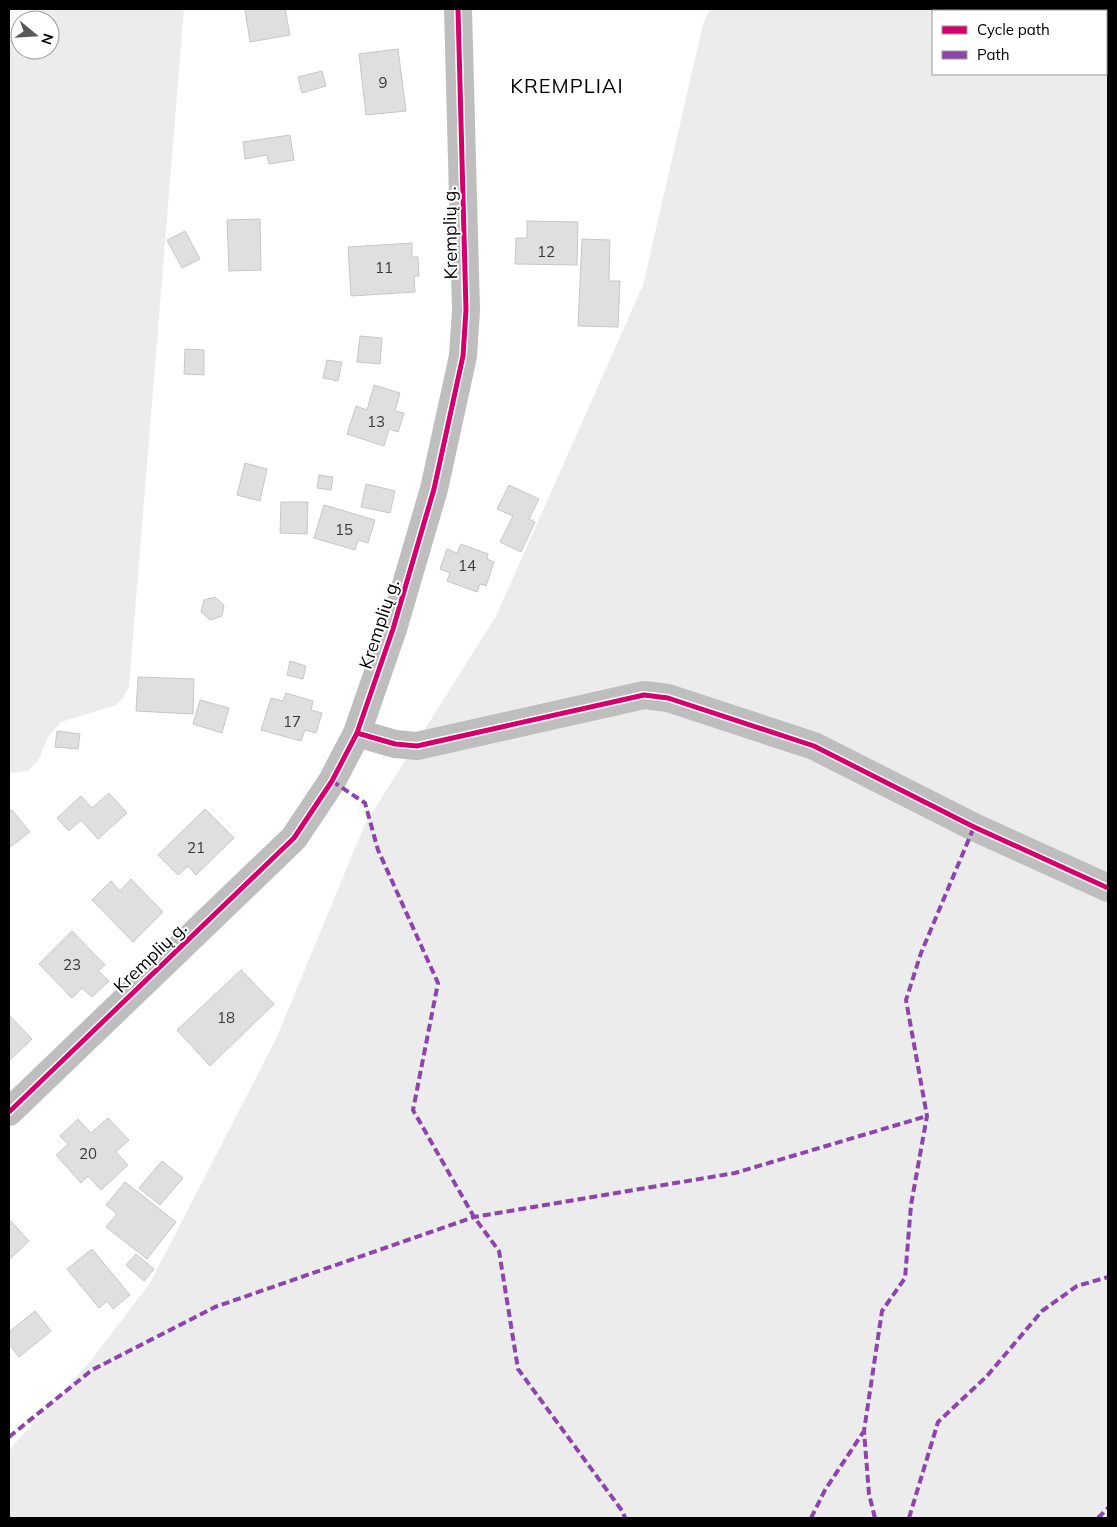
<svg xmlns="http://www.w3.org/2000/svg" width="1117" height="1527" font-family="Mulish,sans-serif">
	<rect width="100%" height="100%" fill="#fff"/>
	<path fill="#ececec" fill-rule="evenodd" d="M44 9H184L129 686 124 697 116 705 61 722 48 737 38 761 28 771 9 773V41L20 30V50H50V20H32Z
		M710 9H1108V1518H9V1450L89 1363 150 1283 276 1039 365 824 496 616 643 285 703 24ZM933 11H1106V74H933Z"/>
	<path fill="#dfdfdf" stroke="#c7c7c7" d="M245 9H285L290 35 250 42Z
		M398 49 406 111 366 115 359 54Z
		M322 71 326 86 302 93 298 77Z
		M290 135 294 160 269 164 267 155 245 159 243 142Z
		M260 219 261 270 229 271 227 220Z
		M527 221 578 222 577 265 515 264 516 238H527Z
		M185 231 200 259 182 268 167 240Z
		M582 239 610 240 609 281H620L618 327 578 326Z
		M412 243V257H418L419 276H414L415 292 351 296 348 247Z
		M360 336 382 338 380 364 357 362Z
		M185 349 204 350V375L184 374Z
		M327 360 342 362 338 381 323 378Z
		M374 385 400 393 395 411 404 413 398 432 389 429 384 446 347 434 356 406 367 410Z
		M245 463 267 469 260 501 237 495Z
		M319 475 333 477 331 490 317 488Z
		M366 484 395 491 390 513 361 507Z
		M509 485 539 499 529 519 535 522 521 552 500 542 513 516 497 509Z
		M281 502H308L307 534 280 533Z
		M324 505 375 520 368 543 358 540 355 550 314 538Z
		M461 544 488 554 487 559 494 562 486 586 480 584 477 592 447 581 450 573 440 569 447 549 457 553Z
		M215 597 224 605 222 616 210 620 201 612 204 600Z
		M290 661 306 666 303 679 287 675Z
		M138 677 194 679 193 714 136 711Z
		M286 693 313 701 311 710 322 713 316 733 305 730 301 741 261 730 271 698 283 701Z
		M200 700 229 708 222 733 193 724Z
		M57 731 80 734 78 749 55 747Z
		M109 793 127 813 98 839 81 820 69 831 57 818 81 796 92 808Z
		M205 809 234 838 196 875 188 866 178 875 158 855Z
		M12 810 30 832 10 847 9 845V812Z
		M131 879 163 912 133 942 92 900 111 881 120 891Z
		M72 931 105 965 98 971 109 981 92 997 82 988 72 998 39 964Z
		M241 970 274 1004 210 1066 177 1030Z
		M9 1015 32 1039 9 1061Z
		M108 1118 129 1140 116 1152 128 1165 101 1190 88 1176 81 1183 56 1155 68 1144 60 1136 78 1119 91 1133Z
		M162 1161 183 1178 160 1205 139 1188Z
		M125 1182 176 1222 147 1259 106 1227 117 1214 106 1205Z
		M9 1219 29 1241 9 1260Z
		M92 1249 130 1295 113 1309 107 1301 99 1308 67 1269Z
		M136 1254 154 1269 144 1281 126 1265Z
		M35 1311 51 1331 19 1357 9 1344V1332Z"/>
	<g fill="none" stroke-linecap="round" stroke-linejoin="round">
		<path stroke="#bebebe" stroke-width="28" d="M357 733 395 744 417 746 644 695 668 698 814 746 974 827 1108 888
			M9 1112 294 838 332 781 357 733 393 629 434 489 463 356 466 310 458 9"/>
		<path stroke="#8e44ad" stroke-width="4" stroke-dasharray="8 4" stroke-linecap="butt" d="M332 781 365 803 378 850 438 983 413 1110 474 1217 499 1251 518 1369 623 1512 625 1518
			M9 1437 92 1370 215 1307 474 1217 735 1173 927 1116
			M811 1518 825 1490 864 1431
			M875 1518 869 1494 864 1431 882 1311 905 1278 911 1205 927 1116 906 1000 921 953 974 827
			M909 1518 938 1422 987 1376 1042 1311 1077 1286 1108 1277
			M1098 1518 1108 1508"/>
		<defs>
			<path id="cycleway" d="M357 733 395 744 417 746 644 695 668 698 814 746 974 827 1108 888
				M9 1112 294 838 332 781 357 733 393 629 434 489 463 356 466 310 458 9"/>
		</defs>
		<use href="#cycleway" stroke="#fff" stroke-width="8"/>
		<use href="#cycleway" stroke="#d6006c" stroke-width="5"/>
	</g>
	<g text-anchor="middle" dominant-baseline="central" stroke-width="4" stroke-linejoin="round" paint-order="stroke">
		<g font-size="15" fill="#383838">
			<text x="383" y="82">9</text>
			<text x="546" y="251">12</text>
			<text x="384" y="267">11</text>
			<text x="376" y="421">13</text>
			<text x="344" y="529">15</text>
			<text x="467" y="565">14</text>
			<text x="292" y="721">17</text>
			<text x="196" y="847">21</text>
			<text x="72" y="964">23</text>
			<text x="226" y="1017">18</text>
			<text x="88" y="1153">20</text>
		</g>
		<g font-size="18" fill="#000" stroke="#fff">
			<text transform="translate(450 233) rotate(-91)">Kremplių g.</text>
			<text transform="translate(379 624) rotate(-72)">Kremplių g.</text>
			<text transform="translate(150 957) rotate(-44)">Kremplių g.</text>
		</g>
		<g font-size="20" letter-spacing="1" fill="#000" stroke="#fff">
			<text x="567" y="85">KREMPLIAI</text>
		</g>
	</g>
	<rect width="1117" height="1527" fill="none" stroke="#000000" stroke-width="20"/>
	<rect x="932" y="10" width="175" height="65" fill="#ffffff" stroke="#999999"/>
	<rect x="942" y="26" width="25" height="8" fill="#d6006c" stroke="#999999"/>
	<text x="977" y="35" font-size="15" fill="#000000">Cycle path</text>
	<rect x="942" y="51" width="25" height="8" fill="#8e44ad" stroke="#999999"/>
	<text x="977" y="60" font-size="15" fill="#000000">Path</text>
	<g transform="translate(35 35) rotate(108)"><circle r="24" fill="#ffffff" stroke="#999999"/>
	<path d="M0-4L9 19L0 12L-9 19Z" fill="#595959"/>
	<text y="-8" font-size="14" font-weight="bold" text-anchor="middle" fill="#000000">N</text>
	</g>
</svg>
